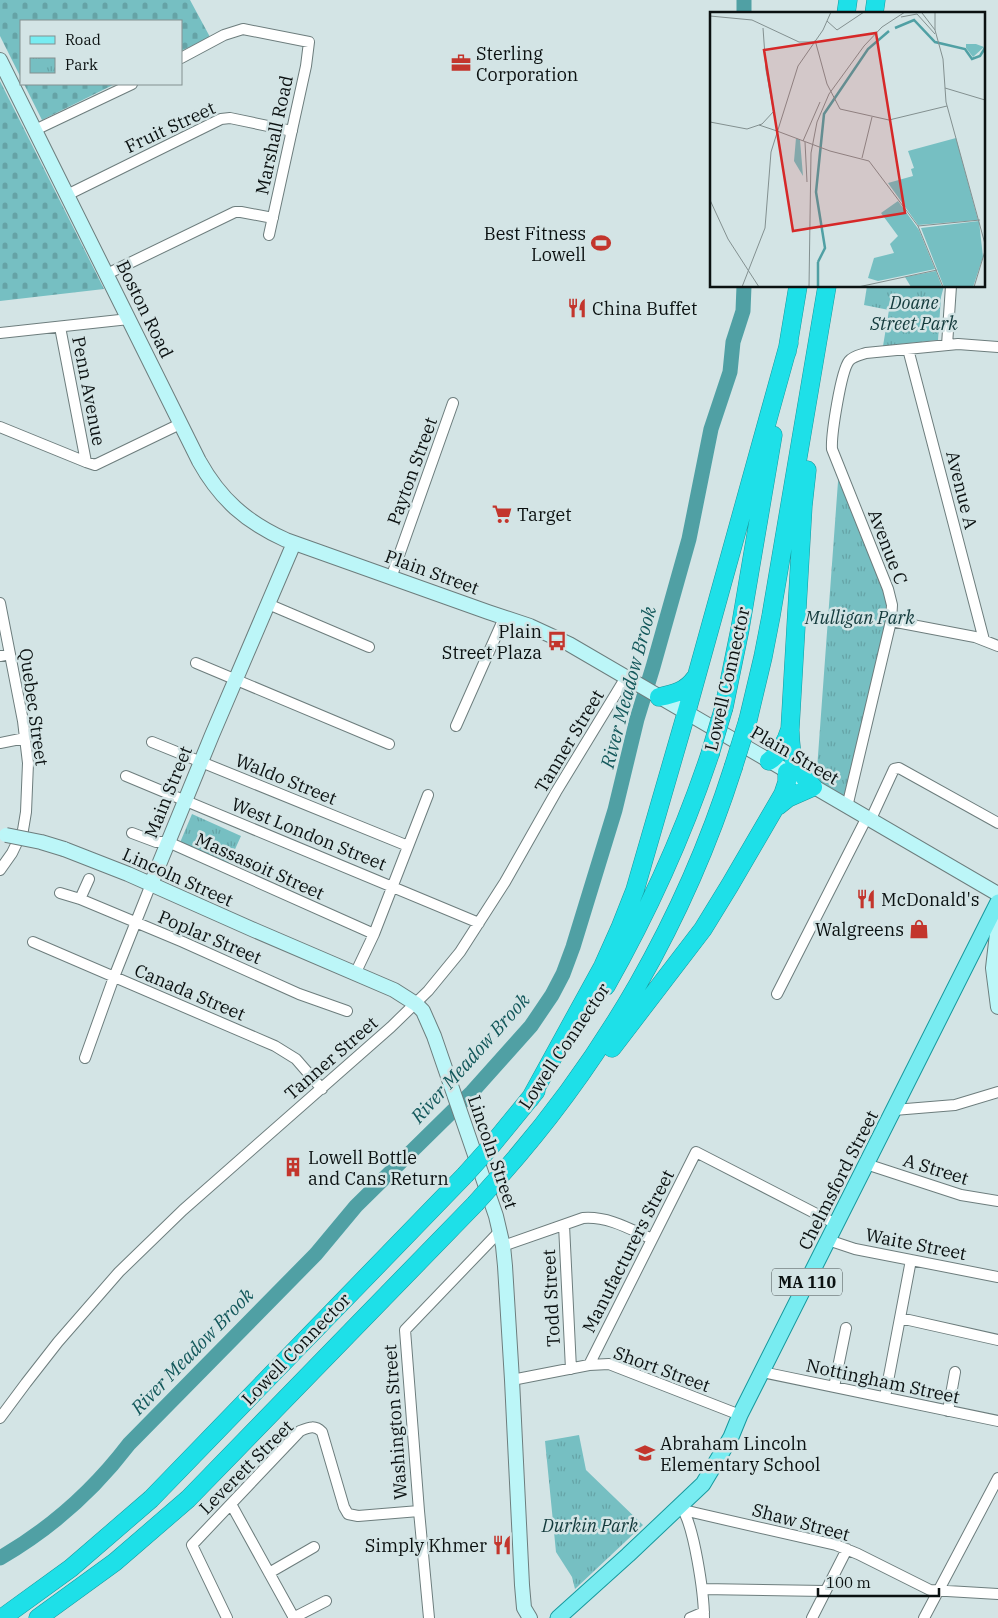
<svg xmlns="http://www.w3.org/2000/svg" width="998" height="1618" font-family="'IBM Plex Serif',serif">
	<defs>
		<pattern id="cemetery-stones" width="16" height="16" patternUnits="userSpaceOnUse" patternTransform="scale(1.25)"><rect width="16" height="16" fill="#76bfc2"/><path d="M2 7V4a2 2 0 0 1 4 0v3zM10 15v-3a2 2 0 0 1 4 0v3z" fill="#65a3a6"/></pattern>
		<pattern id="park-tufts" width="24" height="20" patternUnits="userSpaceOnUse" patternTransform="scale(1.25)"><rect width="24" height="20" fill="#76bfc2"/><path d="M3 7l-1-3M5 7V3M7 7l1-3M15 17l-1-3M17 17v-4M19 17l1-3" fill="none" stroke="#65a3a6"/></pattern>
	</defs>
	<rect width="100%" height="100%" fill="#d3e4e5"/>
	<path fill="url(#cemetery-stones)" d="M0 0H190L210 37 181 51V21H21V78L0 36Z
		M0 81 104 289 0 301Z
		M24 84H115L42 120Z"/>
	<path fill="url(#park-tufts)" d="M867 286H944L941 297 938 340 883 346 889 310 864 305Z
		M839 468 892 605 847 807 816 783Z
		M192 814 241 836 227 867 179 845Z
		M579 1435 586 1470 643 1525 575 1589 572 1577 556 1552 545 1441Z"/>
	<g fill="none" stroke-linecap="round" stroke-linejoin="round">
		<path stroke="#50a0a4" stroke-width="15" d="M744 0V14
			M0 1558C50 1529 94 1490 129 1444L316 1254 356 1206 472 1092 531 1026 552 995 563 974 573 947 615 810 637 719 653 667 689 539 711 429 730 372 733 342 743 311 744 286"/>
		<defs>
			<path id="street" d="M181 58 224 35 243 29 309 42 306 66 269 235
				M35 130 132 84
				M67 195 221 119 230 118 292 131
				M107 274 235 212H241L273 218
				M60 327 86 462
				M0 333 129 319
				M947 345 951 286
				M908 349 984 640
				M0 427 86 462 95 465 180 424
				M391 578 453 403
				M0 603 23 721 28 763 26 812 23 830 12 853 0 870
				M268 604 369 647
				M891 621 975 637 998 646
				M0 656 10 654
				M196 663 389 744
				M456 726 504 618
				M152 742 408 846
				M0 743 25 738
				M126 776 479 923
				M847 807 891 621 892 605 888 589 832 449C831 435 841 371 849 361 853 356 860 355 866 353L958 344 998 347
				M870 821 894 769 899 768 998 823
				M132 833 156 842H168L374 934
				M60 893 80 899 183 942 299 994 347 1011
				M80 899 89 879
				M33 942 275 1046 296 1059 322 1089
				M355 974 374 934 428 795
				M777 994 866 819
				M85 1058 114 977 151 884
				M894 1110 955 1105 998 1092
				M866 1164 961 1195 998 1201
				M564 1225 571 1369
				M828 1240 855 1249 998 1277
				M503 1246 583 1218C608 1216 630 1229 652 1239
				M900 1318 998 1340
				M589 1365 696 1152 836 1224
				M762 1372 998 1421
				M512 1380 589 1365 609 1364 740 1415
				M834 1387 846 1328
				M885 1397 911 1260
				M948 1411 955 1372
				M0 1418 26 1383 58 1342 119 1272 183 1210 391 1027 428 991 460 952 505 882 556 792 626 677
				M231 1504 294 1618
				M680 1506 688 1511 696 1513 836 1545 858 1554 930 1590 998 1594
				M681 1507C694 1524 704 1594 704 1618
				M269 1573 314 1547
				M702 1589 825 1591
				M227 1618 192 1545 300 1431C310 1427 315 1425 322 1432L344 1507 348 1514 358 1516 419 1511
				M293 1618 326 1601
				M429 1618 419 1511 405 1330 500 1231
				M690 1618 704 1612
				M812 1618 847 1549
				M924 1618 998 1478"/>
			<path id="secondary" d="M0 60 199 461C220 499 246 522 286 540L488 612 530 626 569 644 998 894
				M64 849 128 874 254 930 394 990 416 1004 423 1011 434 1036 496 1216 503 1246 505 1266 512 1380 522 1585 524 1608 530 1618
				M151 884 212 735 294 543
				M998 925 993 968 998 1007"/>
			<path id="primary" d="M558 1618 628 1555 703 1484 731 1437 740 1415 998 902"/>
			<path id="highway" d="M846 14 848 0
				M874 14 876 0
				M787 352 798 286
				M659 697C674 694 686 691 695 678
				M724 707 740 629 773 435
				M748 720 763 657 771 616 827 286
				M769 761C780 754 786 742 790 729L803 506 807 470
				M778 806 788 798 813 787C793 766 791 760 790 731
				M606 986C648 912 683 835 710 754
				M612 1048 703 929 730 885 783 794 787 782V772
				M530 1099 603 966 620 928 635 890 688 707 789 343
				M491 1146 536 1091
				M500 1176C605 1058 685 919 733 768
				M2 1618 71 1568 151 1499 465 1175
				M38 1618 115 1562 188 1499 475 1204"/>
		</defs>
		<use href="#street" stroke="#6d7d7d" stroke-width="12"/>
		<use href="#secondary" stroke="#6d7d7d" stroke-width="16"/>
		<use href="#primary" stroke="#17989d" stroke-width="17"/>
		<use href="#highway" stroke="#17989d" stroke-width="19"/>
		<use href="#street" stroke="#fff" stroke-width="10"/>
		<use href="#secondary" stroke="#bcf6f8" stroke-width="14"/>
		<use href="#primary" stroke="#78ecf1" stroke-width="15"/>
		<use href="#highway" stroke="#1ee0e8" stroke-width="18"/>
		<defs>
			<path id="secondary-bridge" d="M6 835 41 842 64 849"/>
			<path id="highway-bridge" d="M710 754 724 707
				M733 768 748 720
				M465 1175 491 1146
				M475 1204 500 1176"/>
		</defs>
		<use href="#secondary-bridge" stroke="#6d7d7d" stroke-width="16" stroke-linecap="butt"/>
		<use href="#highway-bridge" stroke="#17989d" stroke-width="19" stroke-linecap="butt"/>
		<use href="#secondary-bridge" stroke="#bcf6f8" stroke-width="14"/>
		<use href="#highway-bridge" stroke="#1ee0e8" stroke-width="18"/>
	</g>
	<defs>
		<symbol id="office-bare" viewBox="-9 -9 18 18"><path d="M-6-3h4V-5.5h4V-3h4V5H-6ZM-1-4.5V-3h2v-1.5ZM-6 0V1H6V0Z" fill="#c3352c" stroke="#d3e4e5" stroke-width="2.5" paint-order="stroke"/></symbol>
		<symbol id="stadium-bare" viewBox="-9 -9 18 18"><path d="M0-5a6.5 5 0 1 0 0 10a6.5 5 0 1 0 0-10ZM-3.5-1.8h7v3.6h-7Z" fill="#c3352c" stroke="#d3e4e5" stroke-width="2.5" paint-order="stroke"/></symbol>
		<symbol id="restaurant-bare" viewBox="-9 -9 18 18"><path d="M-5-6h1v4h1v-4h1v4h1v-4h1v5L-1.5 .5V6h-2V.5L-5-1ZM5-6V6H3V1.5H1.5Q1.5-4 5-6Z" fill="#c3352c" stroke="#d3e4e5" stroke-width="2.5" paint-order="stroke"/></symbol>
		<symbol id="supermarket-bare" viewBox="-9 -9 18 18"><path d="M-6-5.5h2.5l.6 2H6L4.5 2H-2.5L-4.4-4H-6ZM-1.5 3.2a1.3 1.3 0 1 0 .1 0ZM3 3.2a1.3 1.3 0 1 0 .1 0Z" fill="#c3352c" stroke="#d3e4e5" stroke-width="2.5" paint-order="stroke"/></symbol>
		<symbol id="bus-bare" viewBox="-9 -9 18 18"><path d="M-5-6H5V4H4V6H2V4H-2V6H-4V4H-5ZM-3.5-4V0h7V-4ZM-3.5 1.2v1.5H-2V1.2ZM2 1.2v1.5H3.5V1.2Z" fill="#c3352c" stroke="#d3e4e5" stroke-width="2.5" paint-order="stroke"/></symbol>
		<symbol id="shop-bare" viewBox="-9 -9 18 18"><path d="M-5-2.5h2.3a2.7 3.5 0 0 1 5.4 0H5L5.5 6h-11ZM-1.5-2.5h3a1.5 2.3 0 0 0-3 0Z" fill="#c3352c" stroke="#d3e4e5" stroke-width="2.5" paint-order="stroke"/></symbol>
		<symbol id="building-bare" viewBox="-9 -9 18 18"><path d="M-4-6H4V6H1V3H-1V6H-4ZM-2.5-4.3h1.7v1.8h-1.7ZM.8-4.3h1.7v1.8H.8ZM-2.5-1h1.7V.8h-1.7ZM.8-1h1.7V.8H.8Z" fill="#c3352c" stroke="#d3e4e5" stroke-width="2.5" paint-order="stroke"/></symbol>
		<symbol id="school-bare" viewBox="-9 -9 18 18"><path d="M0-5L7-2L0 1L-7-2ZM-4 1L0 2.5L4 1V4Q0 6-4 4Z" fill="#c3352c" stroke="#d3e4e5" stroke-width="2.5" paint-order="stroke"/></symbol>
	</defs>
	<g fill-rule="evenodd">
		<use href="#office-bare" x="447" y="49" width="28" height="28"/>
		<use href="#stadium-bare" x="587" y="229" width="28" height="28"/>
		<use href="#restaurant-bare" x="563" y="294" width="28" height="28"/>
		<use href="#supermarket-bare" x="488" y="500" width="28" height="28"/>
		<use href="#bus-bare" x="543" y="627" width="28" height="28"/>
		<use href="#restaurant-bare" x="852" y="885" width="28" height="28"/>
		<use href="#shop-bare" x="905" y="915" width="28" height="28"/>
		<use href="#building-bare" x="279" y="1153" width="28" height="28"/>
		<use href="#school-bare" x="631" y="1439" width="28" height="28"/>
		<use href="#restaurant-bare" x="488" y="1531" width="28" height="28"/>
	</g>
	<g text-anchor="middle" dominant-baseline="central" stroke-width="5" stroke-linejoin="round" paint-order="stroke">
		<rect fill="#d3e4e5" stroke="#475051" stroke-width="1" x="772" y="1268.5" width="70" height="27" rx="4"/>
		<g font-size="16" font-weight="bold" fill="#0b1111">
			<text x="807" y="1282">MA 110</text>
		</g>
		<g font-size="18" fill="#0b1111" stroke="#d3e4e5" text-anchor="start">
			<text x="476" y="53">Sterling<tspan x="476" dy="21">Corporation</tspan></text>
			<text x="586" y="233" text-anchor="end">Best Fitness<tspan x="586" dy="21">Lowell</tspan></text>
			<text x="592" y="308">China Buffet</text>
			<text x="517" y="514">Target</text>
			<text x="542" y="631" text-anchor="end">Plain<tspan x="542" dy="21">Street Plaza</tspan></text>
			<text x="881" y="899">McDonald's</text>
			<text x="904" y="929" text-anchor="end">Walgreens</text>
			<text x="308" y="1157">Lowell Bottle<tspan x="308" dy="21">and Cans Return</tspan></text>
			<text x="660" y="1443">Abraham Lincoln<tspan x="660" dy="21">Elementary School</tspan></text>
			<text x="487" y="1545" text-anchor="end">Simply Khmer</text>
		</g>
		<g font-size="18" fill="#0b1111" stroke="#d3e4e5">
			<text transform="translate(170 127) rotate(-25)">Fruit Street</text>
			<text transform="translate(274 135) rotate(-78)">Marshall Road</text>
			<text transform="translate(145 309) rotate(64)">Boston Road</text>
			<text transform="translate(89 391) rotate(79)">Penn Avenue</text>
			<text transform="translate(412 471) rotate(-70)">Payton Street</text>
			<text transform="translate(962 490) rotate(76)">Avenue A</text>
			<text transform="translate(888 547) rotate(69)">Avenue C</text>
			<text transform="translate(432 572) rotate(20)">Plain Street</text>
			<text transform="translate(727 679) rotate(-77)">Lowell Connector</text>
			<text transform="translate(34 707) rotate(82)">Quebec Street</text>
			<text transform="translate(569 741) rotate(-59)">Tanner Street</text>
			<text transform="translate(795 755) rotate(30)">Plain Street</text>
			<text transform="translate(286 779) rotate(22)">Waldo Street</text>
			<text transform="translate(168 792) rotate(-68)">Main Street</text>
			<text transform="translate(309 834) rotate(22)">West London Street</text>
			<text transform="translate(260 866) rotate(24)">Massasoit Street</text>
			<text transform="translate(178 877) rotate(24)">Lincoln Street</text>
			<text transform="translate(210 937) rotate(23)">Poplar Street</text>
			<text transform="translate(190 992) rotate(23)">Canada Street</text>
			<text transform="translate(564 1046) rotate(-56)">Lowell Connector</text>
			<text transform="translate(331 1058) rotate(-41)">Tanner Street</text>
			<text transform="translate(493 1152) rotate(71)">Lincoln Street</text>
			<text transform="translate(936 1169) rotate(17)">A Street</text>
			<text transform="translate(838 1180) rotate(-63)">Chelmsford Street</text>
			<text transform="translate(916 1244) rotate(11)">Waite Street</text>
			<text transform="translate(628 1251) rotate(-63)">Manufacturers Street</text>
			<text transform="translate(551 1298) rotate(-93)">Todd Street</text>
			<text transform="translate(296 1349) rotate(-46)">Lowell Connector</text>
			<text transform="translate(662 1369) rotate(20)">Short Street</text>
			<text transform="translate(883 1381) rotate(12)">Nottingham Street</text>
			<text transform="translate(395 1422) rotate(-94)">Washington Street</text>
			<text transform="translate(246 1467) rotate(-45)">Leverett Street</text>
			<text transform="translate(801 1522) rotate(15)">Shaw Street</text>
		</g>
		<g font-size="18" font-style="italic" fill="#133a3c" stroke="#d3e4e5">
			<text x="914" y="302">Doane<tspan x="914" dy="21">Street Park</tspan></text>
			<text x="860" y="617">Mulligan Park</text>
			<text x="590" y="1525">Durkin Park</text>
		</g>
		<g font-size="19" font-style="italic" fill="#13585b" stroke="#d3e4e5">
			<text transform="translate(628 687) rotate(-75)">River Meadow Brook</text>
			<text transform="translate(470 1058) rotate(-48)">River Meadow Brook</text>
			<text transform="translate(192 1351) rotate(-46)">River Meadow Brook</text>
		</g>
	</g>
	<g transform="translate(710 12)">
		<rect width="275" height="275" fill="#d3e4e5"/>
		<path d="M246 126 268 208 208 213 178 171 203 164 201 157 204 156 198 139ZM188 189 209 218 225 257 168 269 158 266 164 246 184 241 180 232 188 224 171 201ZM269 209 273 245 263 275H234L211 216ZM226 259 232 275H201L195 265Z" fill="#76bfc2"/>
		<path d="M256 32H266L274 35 263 45 256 36ZM86 126 90 128 93 164 84 149Z" fill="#76bfc2"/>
		<path fill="none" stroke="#50a0a4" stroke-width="2.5" d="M185 16 204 8 225 30 255 37 262 47 270 44 275 36M108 250 115 236 106 180 114 102 158 37 179 19M108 275V250"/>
		<path fill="none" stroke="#839090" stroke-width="1" d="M225 0V18M212 1 225 18 233 47 236 90 275 232M0 4 42 8 89 30H104M191 5 207 2 225 22M117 9 127 18 154 0M53 16 56 58 67 118M105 28 117 72 130 97 179 108 237 94M235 76 275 88M0 110 37 117 52 112 64 99M49 113 67 119M67 119 120 139 159 149 208 214 270 208M93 129 110 90M95 130 97 170M152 146 162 105M0 188 18 227 49 275M208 214 233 275M32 275 55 216 61 140 88 54 113 18 121 0M99 275 101 141 107 110 119 82 154 34 172 15 195 0M148 275 227 258M264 275 275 239"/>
		<path fill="#d62828" fill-opacity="0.15" stroke="#d62828" stroke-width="2.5" d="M166 21 195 201 83 219 54 38Z"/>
		<rect width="275" height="275" fill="none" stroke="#0b1111" stroke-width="2.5"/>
	</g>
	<rect x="20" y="20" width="162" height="65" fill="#d3e4e5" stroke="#839090"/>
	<rect x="30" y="36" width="25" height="8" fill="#78ecf1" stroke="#839090"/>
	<text x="65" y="45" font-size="15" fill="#0b1111">Road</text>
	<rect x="30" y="58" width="25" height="15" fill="url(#park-tufts)" stroke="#839090"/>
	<text x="65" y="70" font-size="15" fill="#0b1111">Park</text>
	<path d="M818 1588v8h121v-8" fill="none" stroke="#0b1111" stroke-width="2.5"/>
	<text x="826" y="1588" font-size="15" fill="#0b1111" stroke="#d3e4e5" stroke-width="4" paint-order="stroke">100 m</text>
</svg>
